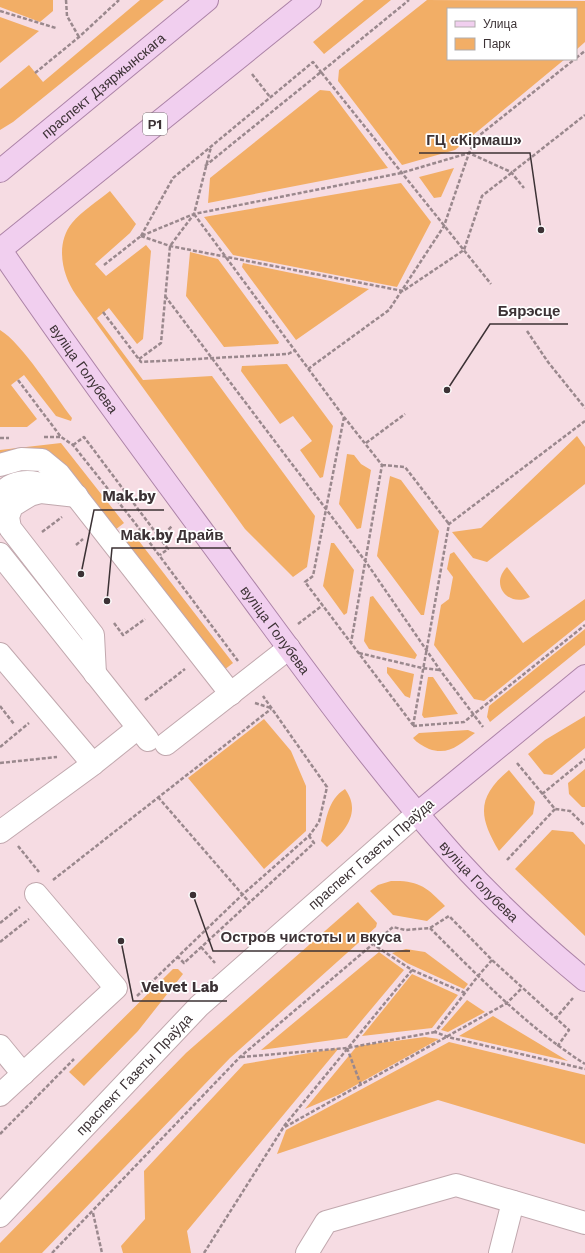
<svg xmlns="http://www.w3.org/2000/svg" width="585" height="1253" font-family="'Work Sans',sans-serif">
	<rect width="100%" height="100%" fill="#f6dce3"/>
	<path fill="#f2ae66" d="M0 0H53V11L40 22 0 7Z
		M140 0H164L13 122 0 130V89L29 65 43 82Z
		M364 0H391L324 54 313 42Z
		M427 0 585 1V42L576 50V9H448V59H565L455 150 402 165 338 81 339 70Z
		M0 17 39 31 0 63Z
		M320 90 330 91 388 168 208 203 210 178Z
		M454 168 441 197 434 198 419 177Z
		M401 183 431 222 397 287 233 255 204 217Z
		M110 191 136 224 130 233 95 264 106 276 146 245 151 251 143 339 137 344 109 308 97 318 143 380 212 376 315 516 307 567 293 577 245 529 76 295C62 275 55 244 72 223 82 211 98 201 110 191Z
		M190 252 218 259 279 342 278 344 224 347 186 296Z
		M243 263 369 289 296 340 242 267Z
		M0 330C22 343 55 396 72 418L71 421 56 416 24 375 11 385 37 419 27 427H0Z
		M287 364 333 426 323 477 320 478 300 450 312 441 293 416 280 424 241 371 242 366Z
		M577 436 585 447V484L487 562 473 558 452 532 481 528Z
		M61 443 124 523 115 530 58 461 0 457V450Z
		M347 454 354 455 361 464 371 470 361 528 357 529 339 504Z
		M390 476 401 480 439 531 424 615H421L377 556Z
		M132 532 233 663 224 670 123 539Z
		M331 543H334L354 570 347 613 344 615 323 586Z
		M454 552 523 643 585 599V620L484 701 474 699 434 645 441 605 449 599 453 577 447 569 450 554Z
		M507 567 530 597C509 608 489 585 507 567Z
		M373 596 417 655 415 659 369 649 364 641 370 597Z
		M585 629V645L490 722 487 717 489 706Z
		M387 667 414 674 410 698 405 696 387 673Z
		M428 677H433L458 714 424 718 422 715Z
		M585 716V748L552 775 544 774 528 754 545 740Z
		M264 719 291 751 306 786V831L264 869 188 778Z
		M468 730 475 733C460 744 449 756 429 749 423 746 417 743 413 738L419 733Z
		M585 769V807H582L569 794 568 783Z
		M509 770 535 802 533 814 499 851C478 816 477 797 509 770Z
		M345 789C362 812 345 832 327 847L321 841C326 822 327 800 345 789Z
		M552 830 573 832 585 845V936L515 869Z
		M391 881C418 880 427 887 445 906L427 921 393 915 370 891 378 885Z
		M358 902 377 923 376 927 230 1058 42 1253H0V1243L186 1053Z
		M406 949 425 952 468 984 464 989 407 963 392 953Z
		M379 952 404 970 347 1038 261 1050Z
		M173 969H178L183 974 138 1031 84 1086 69 1072Z
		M412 974 458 995 432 1028 362 1036Z
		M467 1000 485 1012 448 1032 441 1030Z
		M493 1016 568 1061 459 1036Z
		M425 1037 439 1039 338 1095 305 1109 357 1046Z
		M449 1042 585 1075V1144L438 1100 277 1154 286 1130Z
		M339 1048 187 1231 191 1253H123L121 1246 145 1219 144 1171 244 1064Z"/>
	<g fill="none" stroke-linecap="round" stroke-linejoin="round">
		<defs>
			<g id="minor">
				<path d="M0 465 21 459 42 460 59 474 231 694"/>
				<path d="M77 496 41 492 30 495 12 506 8 517 10 528 93 635 95 674"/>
				<path d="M0 498C8 479 31 480 47 486"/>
				<path d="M0 554 148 740"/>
				<path d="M0 654 93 764 0 832"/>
				<path d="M166 744 289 648"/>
				<path d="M93 764 138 728"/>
				<path d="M0 1046 23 1074"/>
				<path d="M0 1095 116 988 36 894"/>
				<path id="s1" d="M0 1216 199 1006 418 813"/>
				<path d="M307 1253 326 1222 456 1185 585 1223"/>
				<path d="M500 1253 513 1202"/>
			</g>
			<g id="major">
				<path id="s2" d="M0 171 207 0"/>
				<path id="s3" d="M0 249C76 361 157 469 237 578 307 673 376 769 455 857 495 901 539 942 585 980"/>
				<path d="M0 250 310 0"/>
				<path d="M418 813 585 676"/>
			</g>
		</defs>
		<use href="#minor" stroke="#c1a8ae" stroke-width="24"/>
		<use href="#major" stroke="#ac83a7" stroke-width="24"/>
		<path stroke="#9a888d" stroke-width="2.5" stroke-dasharray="4 2" stroke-linecap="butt" d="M66 0 67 16 79 37
			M0 11 56 28
			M576 58 585 51
			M35 73 79 37 119 0
			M252 74 270 97
			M205 166 321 72 491 284
			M194 214 344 417 382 465 351 643
			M141 236 170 246 403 291 464 250 482 196 585 115
			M141 236 173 178 313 62 321 72 409 0
			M104 265 141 236 194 214 401 173 469 153 511 172 524 188
			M165 296 366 562 440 670 483 727
			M103 312 141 362 288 354 294 351
			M527 331 548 362 585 408
			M139 359 161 343 170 246 194 214 211 147
			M308 369 389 310 444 226 469 153 476 138 575 59
			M18 380 61 437 73 445 135 523 238 661
			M344 417 313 576 305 582 413 725
			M44 437H61
			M0 438H9
			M366 443 405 414
			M73 445 84 437 168 549 160 555
			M382 465 405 467 449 524
			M42 532 62 517
			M160 538 172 526
			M76 545 83 539
			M114 623 123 635 145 619
			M298 624 323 605
			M359 653 422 668 439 670
			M145 700 185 669
			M255 703 271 708
			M0 706 14 724
			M413 726 449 524 585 421
			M413 726 464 722 585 625
			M0 747 29 723
			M0 763 57 757
			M517 763 555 809 570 811 585 826
			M542 794 585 759
			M158 797 249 902
			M18 846 39 872
			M507 860 555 809
			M53 880 271 709
			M0 923 20 907
			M430 928C479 977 527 1027 585 1064
			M0 942 29 919
			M201 947 215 963
			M177 956 184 963 314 843 309 836
			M492 960 478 976 435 1032 448 1037 585 1069
			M412 970 465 993
			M137 996 242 895 309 836 319 822 327 787 263 696
			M555 1019 573 998
			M347 1048 361 1085
			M241 1057 347 1048 435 1032
			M284 1126 412 970 374 945
			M0 1134 74 1059
			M93 1213 102 1253
			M52 1253 240 1057 393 927 405 930 430 928 449 916 492 960 569 1030 557 1047
			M204 1253 283 1128 507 1003 522 988"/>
		<use href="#minor" stroke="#fff" stroke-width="22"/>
		<use href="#major" stroke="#f1cfef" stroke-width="22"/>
	</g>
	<g text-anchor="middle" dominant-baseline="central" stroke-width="3.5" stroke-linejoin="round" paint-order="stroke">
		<rect fill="#fff" stroke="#767072" stroke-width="1" x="143" y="113" width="24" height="22" rx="3"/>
		<g font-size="13" font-weight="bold" fill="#3c3235">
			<text x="155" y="124">Р1</text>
		</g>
		<g font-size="14" fill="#3c3235" stroke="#fff">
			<text stroke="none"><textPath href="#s2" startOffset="134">праспект Дзяржынскага</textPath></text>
			<text stroke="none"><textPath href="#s3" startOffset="146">вуліца Голубева</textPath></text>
			<text stroke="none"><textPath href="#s3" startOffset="470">вуліца Голубева</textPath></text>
			<text transform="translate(371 854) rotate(-41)">праспект Газеты Праўда</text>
			<text stroke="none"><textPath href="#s3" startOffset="794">вуліца Голубева</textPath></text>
			<text stroke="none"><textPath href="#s1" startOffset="195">праспект Газеты Праўда</textPath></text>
		</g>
	</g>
	<path fill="none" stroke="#3c3235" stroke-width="1.5" d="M541 230L530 153H419M447 390L490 324H568M81 574L94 510H164M107 601L112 548H231M193 895L213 951H410M121 941L133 1001H227"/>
	<g fill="#3c3235" stroke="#fff" stroke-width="1.5">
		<circle cx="541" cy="230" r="4"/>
		<circle cx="447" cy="390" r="4"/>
		<circle cx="81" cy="574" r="4"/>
		<circle cx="107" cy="601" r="4"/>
		<circle cx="193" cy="895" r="4"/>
		<circle cx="121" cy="941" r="4"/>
	</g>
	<g font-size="15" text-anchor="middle" font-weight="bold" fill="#3c3235" stroke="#fff" stroke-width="3.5" stroke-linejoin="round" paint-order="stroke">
		<text x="474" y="145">ГЦ «Кірмаш»</text>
		<text x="529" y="316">Бярэсце</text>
		<text x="129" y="501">Mak.by</text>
		<text x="172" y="540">Маk.by Драйв</text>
		<text x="311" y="942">Остров чистоты и вкуса</text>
		<text x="180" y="992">Velvet Lab</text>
	</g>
	<rect x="447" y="8" width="130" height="52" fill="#ffffff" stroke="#b1adae"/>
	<rect x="455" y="21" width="20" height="6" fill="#f1cfef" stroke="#b1adae"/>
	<text x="483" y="28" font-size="12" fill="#3c3235">Улица</text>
	<rect x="455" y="38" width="20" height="12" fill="#f2ae66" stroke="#b1adae"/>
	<text x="483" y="48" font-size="12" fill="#3c3235">Парк</text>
</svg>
